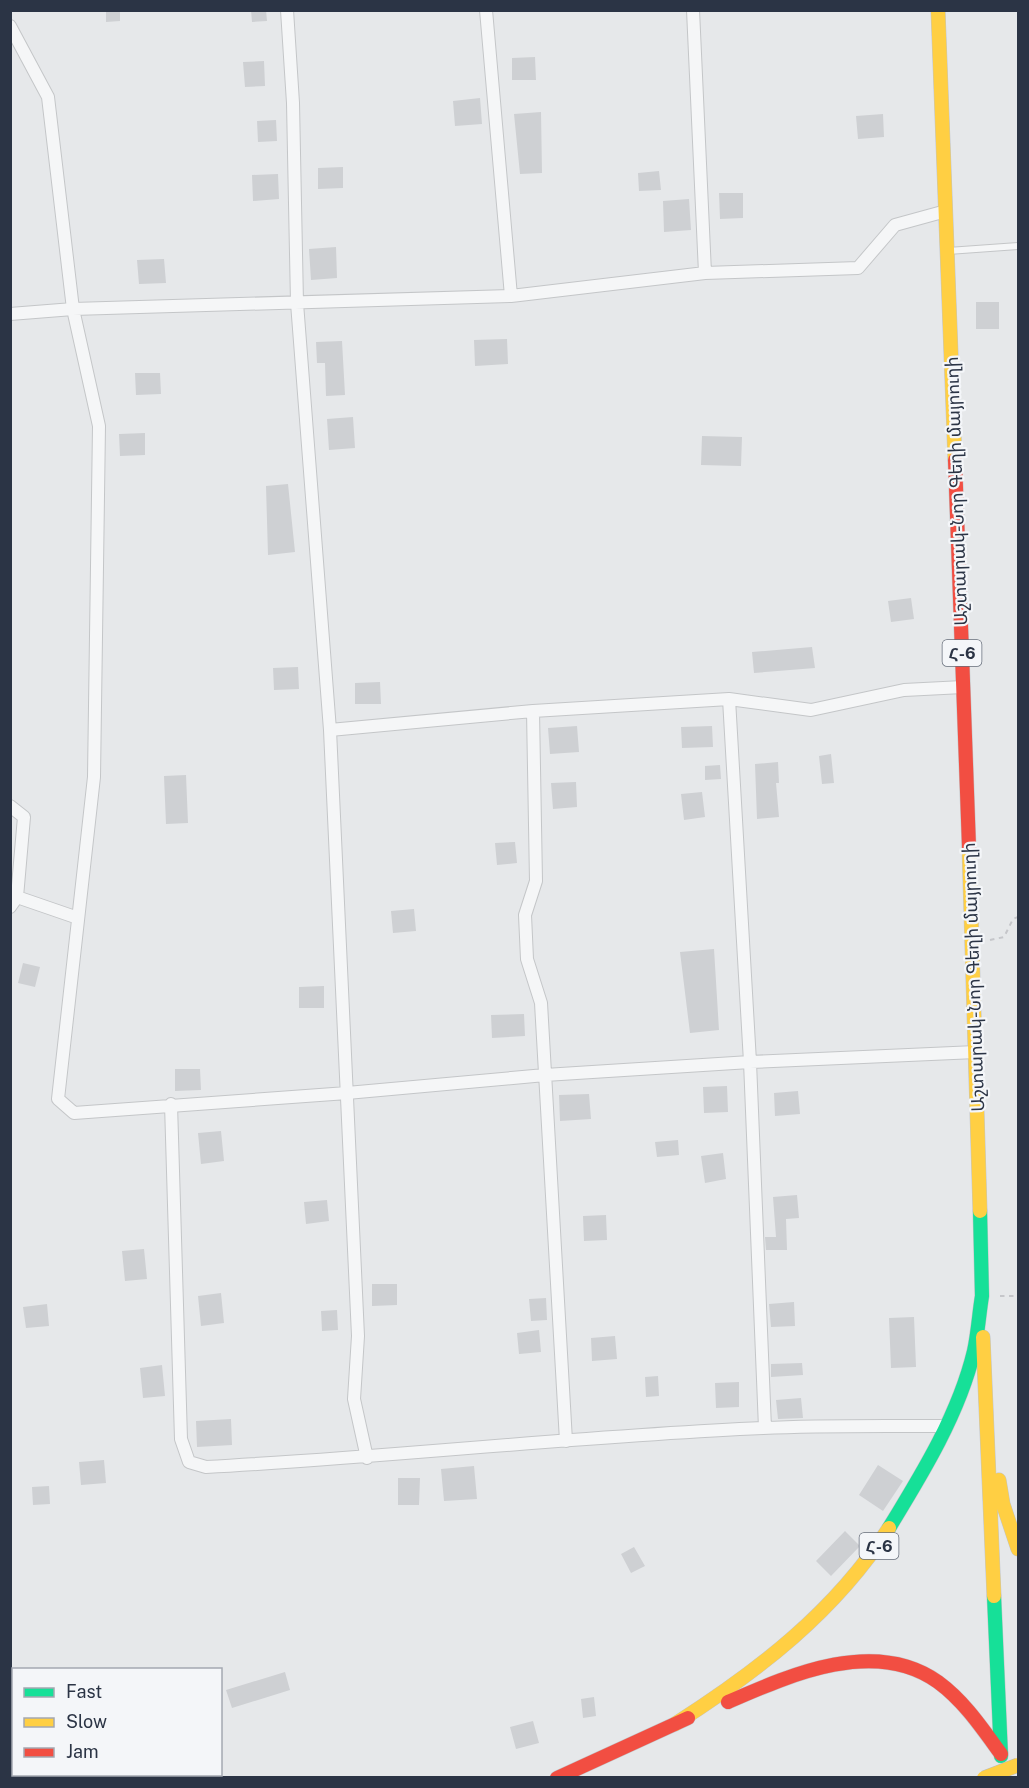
<svg xmlns="http://www.w3.org/2000/svg" width="1029" height="1788" font-family="'Public Sans','Noto Sans Armenian',sans-serif">
	<rect width="100%" height="100%" fill="#e6e8ea"/>
	<path fill="#ced0d3" d="M106 10H120V21L106 22Z
		M251 10H266L267 21 252 22Z
		M535 57 536 80H512V58Z
		M264 61 265 86 245 87 243 62Z
		M480 98 482 124 455 126 453 101Z
		M541 112 542 173 520 174 514 114Z
		M883 114 884 137 858 139 856 116Z
		M276 120 277 141 258 142 257 121Z
		M343 167V188L318 189V168Z
		M659 171 661 190 639 191 638 173Z
		M278 174 279 199 253 201 252 175Z
		M719 193H743V218L720 219Z
		M689 199 691 230 664 232 663 201Z
		M336 247 337 278 311 280 309 249Z
		M164 259 166 283 139 284 137 260Z
		M976 302H999V329H976Z
		M507 339 508 364 475 366 474 340Z
		M342 341 345 395 326 396 325 363H317L316 342Z
		M135 373H160L161 394 136 395Z
		M353 417 355 448 329 450 327 419Z
		M145 433V455L120 456 119 434Z
		M702 436 742 437 741 466 701 465Z
		M288 484 295 552 268 555 266 486Z
		M911 598 914 619 891 622 888 601Z
		M812 647 815 668 754 673 752 652Z
		M298 667 299 689 274 690 273 668Z
		M380 682 381 704H355V683Z
		M577 726 579 752 550 754 548 728Z
		M712 726 713 747 682 748 681 727Z
		M831 754 834 783 822 784 819 756Z
		M778 762 779 783H776L779 817 757 819 755 764Z
		M720 765 721 779 705 780V766Z
		M186 775 188 823 166 824 164 776Z
		M576 782 577 807 553 809 551 783Z
		M702 792 705 817 684 820 681 794Z
		M515 842 517 863 497 865 495 843Z
		M414 909 416 931 393 933 391 911Z
		M714 949 719 1030 690 1033 680 952Z
		M23 963 40 967 35 987 18 983Z
		M324 986V1008H299V987Z
		M524 1014 525 1036 492 1038 491 1015Z
		M175 1069H200L201 1090 175 1091Z
		M727 1086 728 1112 704 1113 703 1087Z
		M798 1091 800 1114 775 1116 774 1093Z
		M589 1094 591 1119 560 1121 559 1095Z
		M221 1131 224 1161 201 1164 198 1133Z
		M678 1140 679 1155 657 1157 655 1142Z
		M723 1153 726 1179 705 1183 701 1156Z
		M797 1195 799 1218 786 1219 787 1250H766L765 1237H776L773 1197Z
		M327 1200 329 1221 306 1224 304 1202Z
		M606 1215 607 1240 584 1241 583 1216Z
		M144 1249 147 1279 125 1281 122 1251Z
		M372 1284H397V1305L372 1306Z
		M221 1293 224 1323 201 1326 198 1296Z
		M546 1298 547 1320 531 1321 529 1299Z
		M794 1302 795 1326 771 1327 769 1304Z
		M47 1304 49 1326 26 1328 23 1307Z
		M337 1310 338 1330 322 1331 321 1311Z
		M914 1317 916 1367 891 1368 889 1318Z
		M539 1330 541 1352 519 1354 517 1333Z
		M615 1336 617 1359 592 1361 591 1338Z
		M802 1363 803 1375 771 1377V1364Z
		M162 1365 165 1396 143 1398 140 1368Z
		M658 1376 659 1396 646 1397 645 1377Z
		M739 1382V1407L716 1408 715 1383Z
		M801 1398 803 1418 778 1419 776 1400Z
		M231 1419 232 1445 197 1447 196 1421Z
		M104 1460 106 1483 81 1485 79 1462Z
		M878 1465 903 1481 883 1511 859 1495Z
		M474 1466 477 1499 444 1501 441 1469Z
		M398 1478H420L419 1505H398Z
		M49 1486 50 1504 33 1505 32 1487Z
		M845 1531 860 1546 831 1576 816 1561Z
		M634 1547 645 1566 631 1573 621 1554Z
		M285 1672 290 1690 232 1708 226 1690Z
		M594 1697 596 1716 583 1718 581 1699Z
		M533 1721 539 1743 516 1749 510 1727Z"/>
	<g fill="none" stroke-linecap="round" stroke-linejoin="round">
		<defs>
			<path id="lane" d="M948 251 1018 246
				M10 1753 14 1752"/>
			<path id="street" d="M287 10 293 103 297 303 330 730 358 1336 354 1399 367 1458
				M486 10 511 296
				M693 10 705 273
				M10 26 48 97 73 309 99 426 94 777 58 1099 74 1113 347 1093 545 1075 750 1062 976 1052
				M10 314 73 309 511 296 705 273 858 268 895 225 946 211
				M729 699 750 1062 765 1428
				M533 711 536 881 525 915 527 959 541 1003 566 1441
				M330 730 533 711 729 699 811 710 904 690 963 687
				M10 806 24 817 17 897 10 907
				M17 897 78 918
				M171 1104 181 1439 189 1462 206 1467C392 1457 577 1436 763 1428 824 1425 885 1426 945 1426"/>
			<path id="fast" d="M980 1211 982 1296
				M889 1528C922 1474 959 1414 974 1351 978 1333 979 1314 982 1296
				M994 1596 1001 1756"/>
			<path id="slow" d="M938 10 955 460
				M969 847 980 1211
				M983 1337 994 1596
				M999 1480 1003 1504 1018 1549
				M675 1724C758 1671 835 1612 889 1528"/>
			<path id="jam" d="M955 460 969 847
				M728 1702C790 1675 875 1637 938 1682 964 1701 982 1728 1001 1754
				M557 1778 688 1718"/>
		</defs>
		<use href="#lane" stroke="#c4c6c8" stroke-width="8"/>
		<use href="#street" stroke="#c4c6c8" stroke-width="14"/>
		<use href="#fast" stroke="#c2c5c8" stroke-width="15"/>
		<use href="#slow" stroke="#c2c5c8" stroke-width="15"/>
		<use href="#jam" stroke="#c2c5c8" stroke-width="15"/>
		<path stroke="#c5c6ca" stroke-width="2" stroke-dasharray="4.5 4.5" stroke-linecap="butt" d="M990 940 1004 937 1013 919 1018 917
			M1000 1296H1018"/>
		<use href="#lane" stroke="#f5f6f7" stroke-width="6"/>
		<use href="#street" stroke="#f5f6f7" stroke-width="12"/>
		<use href="#fast" stroke="#16e098" stroke-width="14"/>
		<use href="#slow" stroke="#ffcf43" stroke-width="14"/>
		<use href="#jam" stroke="#f24e42" stroke-width="14"/>
		<defs>
			<path id="slow-bridge" d="M984 1778 1018 1765"/>
		</defs>
		<use href="#slow-bridge" stroke="#b8bbbf" stroke-width="15" stroke-linecap="butt"/>
		<use href="#slow-bridge" stroke="#ffcf43" stroke-width="14"/>
	</g>
	<g text-anchor="middle" dominant-baseline="central" stroke-width="4.5" stroke-linejoin="round" paint-order="stroke">
		<g fill="#f4f6f9" stroke="#676e7b" stroke-width="1.5">
			<rect x="942.5" y="640" width="39" height="26" rx="4.5"/>
			<rect x="859.5" y="1533" width="39" height="26" rx="4.5"/>
		</g>
		<g font-size="16" font-weight="bold" fill="#2b3445">
			<text x="962" y="653">Հ-6</text>
			<text x="879" y="1546">Հ-6</text>
		</g>
		<g font-size="18" fill="#2b3445" stroke="#f4f6f9">
			<text transform="translate(956 491) rotate(-92)">Աշտարակ-Նոր Գեղի մայրուղի</text>
			<text transform="translate(973 977) rotate(-92)">Աշտարակ-Նոր Գեղի մայրուղի</text>
		</g>
	</g>
	<rect width="1029" height="1788" fill="none" stroke="#2b3445" stroke-width="24"/>
	<rect x="12" y="1668" width="210" height="108" fill="#f4f6f9" stroke="#a4a8b1" stroke-width="1.5"/>
	<rect x="24" y="1688" width="30" height="9" fill="#16e098" stroke="#a4a8b1" stroke-width="1.5"/>
	<text x="66" y="1698" font-size="18" fill="#2b3445">Fast</text>
	<rect x="24" y="1718" width="30" height="9" fill="#ffcf43" stroke="#a4a8b1" stroke-width="1.5"/>
	<text x="66" y="1728" font-size="18" fill="#2b3445">Slow</text>
	<rect x="24" y="1748" width="30" height="9" fill="#f24e42" stroke="#a4a8b1" stroke-width="1.5"/>
	<text x="66" y="1758" font-size="18" fill="#2b3445">Jam</text>
</svg>
